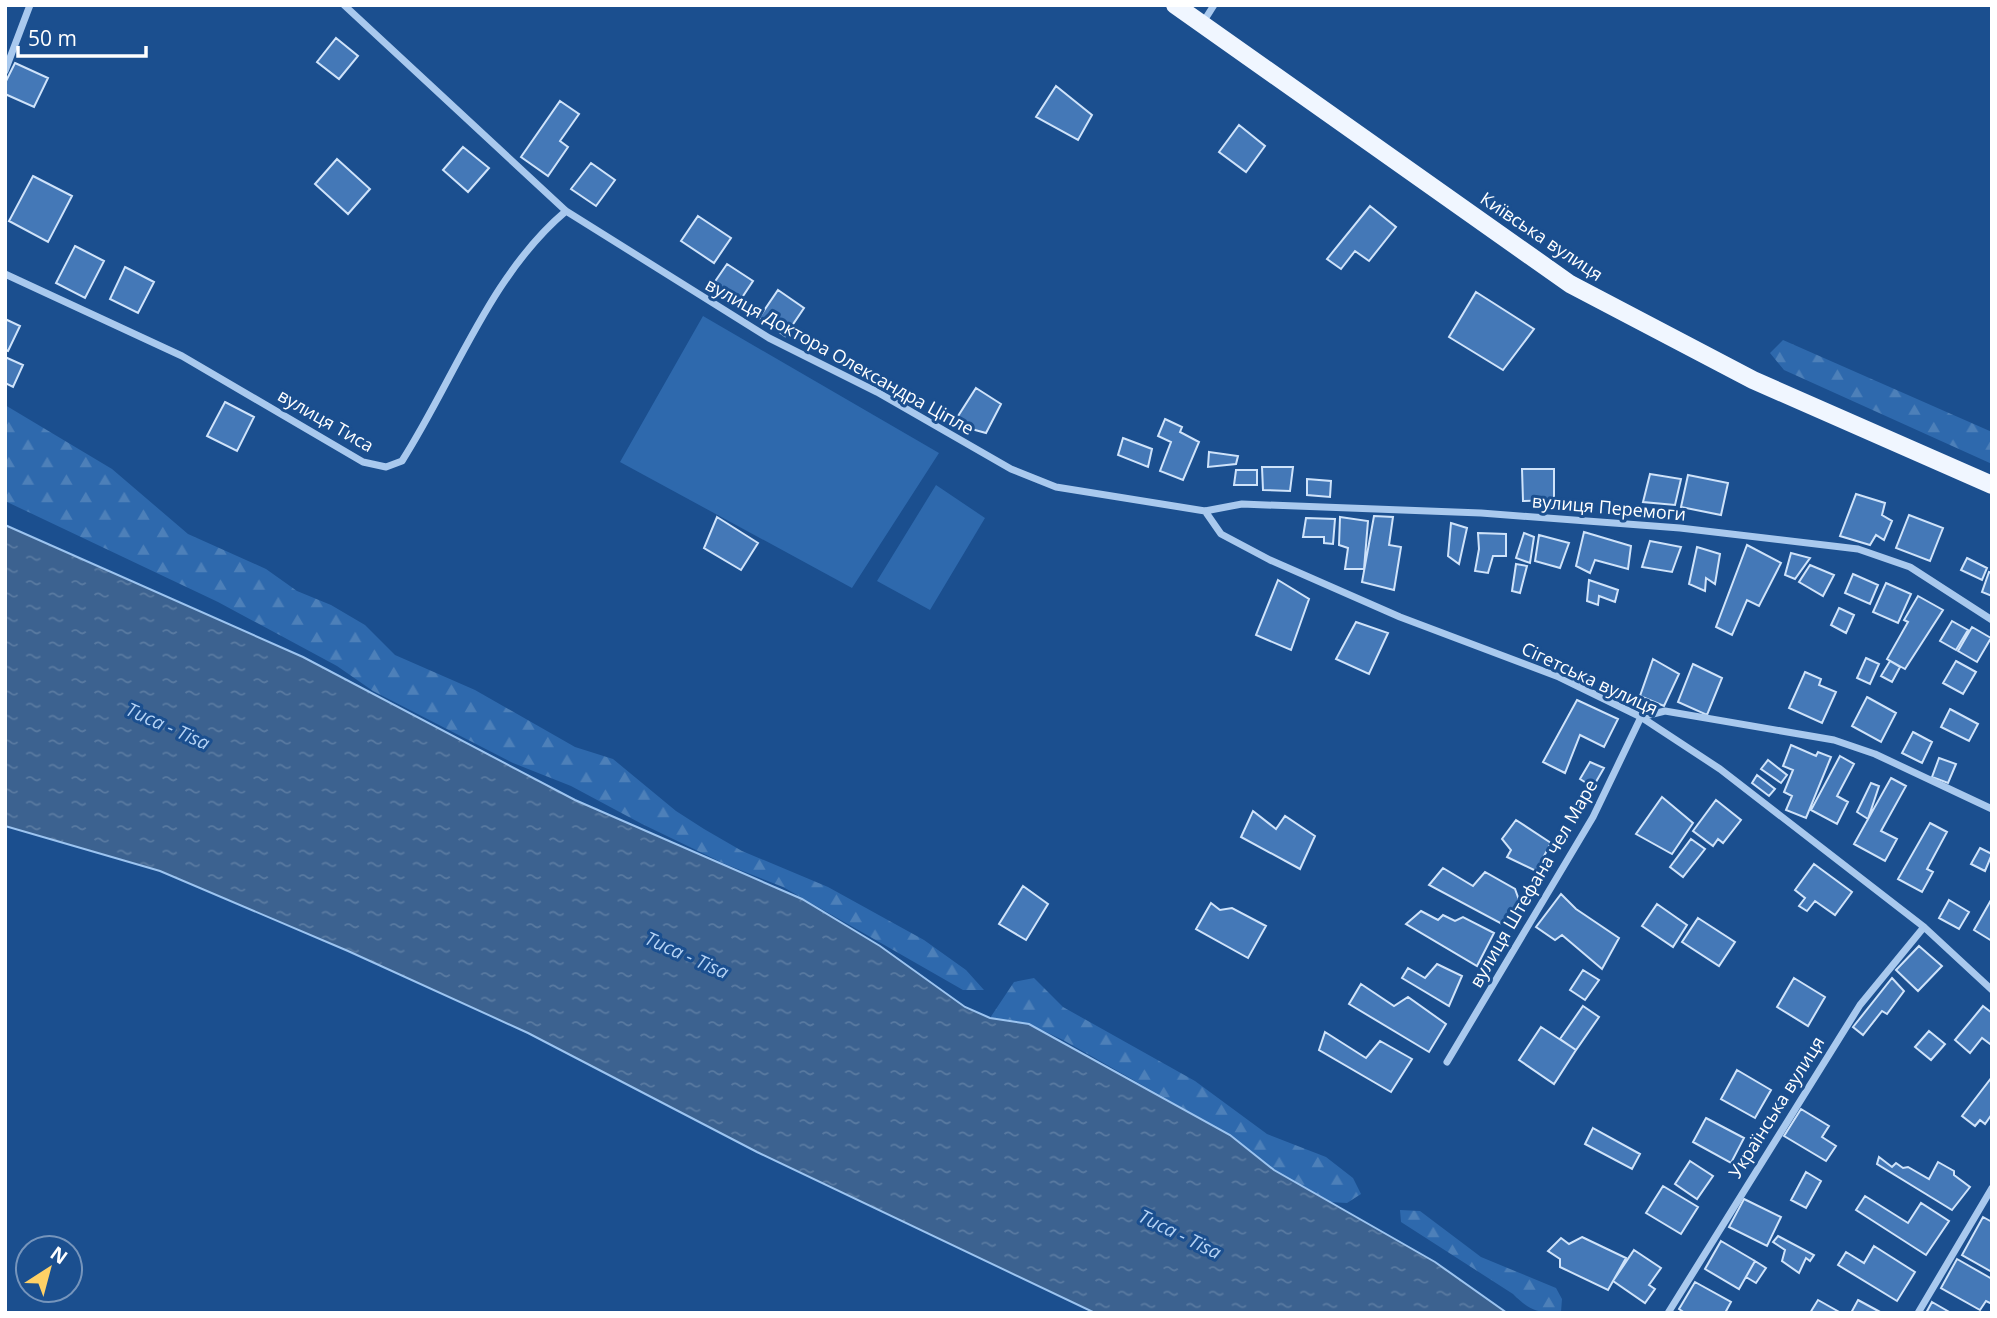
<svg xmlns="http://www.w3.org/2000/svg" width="1997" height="1318" font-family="'Open Sans',sans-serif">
	<defs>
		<pattern id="forest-firs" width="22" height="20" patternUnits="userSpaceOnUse" patternTransform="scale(1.75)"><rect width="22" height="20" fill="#2e69ad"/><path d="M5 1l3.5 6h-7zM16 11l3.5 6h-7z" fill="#4d80b9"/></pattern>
		<pattern id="water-ripples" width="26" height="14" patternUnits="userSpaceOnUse" patternTransform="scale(1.75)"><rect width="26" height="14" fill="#3c6290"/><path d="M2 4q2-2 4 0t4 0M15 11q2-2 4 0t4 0" fill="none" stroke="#597aa1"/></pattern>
	</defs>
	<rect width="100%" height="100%" fill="#1b4f8f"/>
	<path fill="#2e69ad" d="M703 316 939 453 852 588 620 462Z
		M936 485 985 518 930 610 877 581Z"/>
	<path fill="url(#forest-firs)" d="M1783 340 1992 432V464L1784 370 1770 353Z
		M5 405 112 469 188 534 266 569 297 591 331 605 365 625 395 655 475 690 575 747 613 759 676 811 704 829 742 851 828 887 924 940 966 970 984 990H963L783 887 725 864 642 824 571 786 513 763 373 691 337 666 218 602 5 501Z
		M1034 978 1063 1007 1195 1081 1267 1134 1326 1157 1353 1178 1361 1194 1347 1203 1329 1202 1274 1170 1230 1135 1063 1040 1029 1024 990 1018 1014 982Z
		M1400 1210 1420 1211 1481 1257 1556 1288 1562 1299 1561 1312C1538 1314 1529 1310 1513 1294L1401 1222Z"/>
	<path fill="url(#water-ripples)" stroke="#9cc4f0" stroke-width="2" d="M5 525 303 657 575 800 802 899 880 946 965 1007 990 1018 1029 1024 1230 1135 1274 1170 1435 1262 1507 1313H1095L757 1152 528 1033 348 951 160 871 5 826Z"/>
	<path fill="#4478b7" stroke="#cfe3fa" stroke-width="2" d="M336 38 358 56 339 79 317 62Z
		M15 63 48 78 34 107 5 94V83Z
		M1056 86 1092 115 1078 140 1036 117Z
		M560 101 579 114 560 141 568 147 548 176 521 157Z
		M1239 125 1265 146 1246 172 1219 152Z
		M463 147 489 168 468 192 443 170Z
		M337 159 370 189 348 214 315 184Z
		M591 163 615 180 596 206 571 189Z
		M33 176 72 196 48 242 9 221Z
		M1370 206 1396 227 1369 261 1355 251 1341 269 1327 259Z
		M698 216 731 238 714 263 681 241Z
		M75 246 104 261 85 298 56 283Z
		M727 264 753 281 737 305 723 295 725 291 714 283Z
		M125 267 154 282 138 313 110 299Z
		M778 290 804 308 785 336 759 318Z
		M1476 292 1534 329 1503 370 1449 337Z
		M5 319 20 326 8 351 5 350Z
		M5 357 23 365 13 387 5 383Z
		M976 388 1001 404 986 433 953 424Z
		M225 402 254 417 237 451 207 436Z
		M1165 419 1182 427 1180 432 1199 442 1183 480 1160 471 1171 442 1158 436Z
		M1123 438 1152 449 1148 467 1118 455Z
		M1209 452 1238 456 1236 464 1208 467Z
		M1262 467H1293L1290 491 1263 490Z
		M1522 469H1554V500L1523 501Z
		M1236 470H1257V485H1234Z
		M1650 474 1681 479 1675 505 1643 502Z
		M1688 475 1728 483 1721 515 1681 507Z
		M1307 479 1331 481 1330 497 1307 495Z
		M1856 494 1885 503 1882 515 1892 521 1884 540 1876 535 1870 545 1840 536Z
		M1909 515 1943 528 1930 561 1896 548Z
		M1374 516 1393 517 1389 545 1401 547 1394 590 1362 582Z
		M717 517 758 543 741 570 704 548Z
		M1340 517 1368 521 1364 569H1345L1348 548 1339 545Z
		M1306 518 1335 519 1333 544 1324 543V537H1303Z
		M1451 523 1467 528 1459 564 1448 556Z
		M1584 532 1631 546 1628 569 1595 560 1590 573 1576 566Z
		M1478 533 1506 534V556H1493L1488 573 1475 571 1479 549Z
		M1524 533 1534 537 1530 563 1516 558Z
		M1539 535 1569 543 1560 568 1535 561Z
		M1650 541 1681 547 1672 572 1642 567Z
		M1747 545 1781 563 1759 606 1747 600 1732 635 1716 627Z
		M1697 547 1720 554 1715 584 1706 578 1705 591 1689 584Z
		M1791 553 1810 558 1795 579 1785 575Z
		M1967 558 1987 568 1982 580 1961 570Z
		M1516 564 1527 566 1520 593 1512 591Z
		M1810 565 1834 575 1823 596 1799 582Z
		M1989 572 1992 573V596L1982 592Z
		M1853 574 1878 585 1870 604 1845 593Z
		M1278 580 1309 599 1291 650 1256 635Z
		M1589 580 1618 590 1615 602 1599 596 1598 605 1587 601Z
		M1886 583 1911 594 1898 623 1873 612Z
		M1918 596 1943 610 1905 669 1887 659 1908 622 1904 620Z
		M1839 608 1854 615 1846 633 1831 625Z
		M1952 621 1968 630 1956 650 1940 641Z
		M1356 622 1388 633 1369 674 1336 659Z
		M1972 627 1991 638 1977 662 1958 651Z
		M1866 658 1879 664 1870 684 1857 678Z
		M1653 659 1679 674 1664 706 1640 696Z
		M1890 661 1900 667 1892 682 1881 676Z
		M1956 661 1976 672 1963 694 1943 683Z
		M1693 664 1722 678 1707 715 1678 702Z
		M1805 672 1821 679 1819 685 1836 692 1822 723 1789 708Z
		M1867 697 1896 713 1881 742 1852 726Z
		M1577 700 1618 719 1604 747 1580 735 1565 773 1543 762Z
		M1950 709 1978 724 1969 741 1941 727Z
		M1913 732 1932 742 1922 763 1902 753Z
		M1791 745 1816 756 1818 752 1831 757 1806 818 1786 810 1792 796 1784 792 1793 770 1783 766Z
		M1840 756 1854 764 1837 796 1848 802 1837 824 1811 810Z
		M1939 758 1956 764 1948 783 1932 777Z
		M1768 760 1787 775 1781 783 1761 769Z
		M1590 762 1604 768 1593 787 1580 779Z
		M1757 775 1775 789 1769 796 1752 783Z
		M1891 778 1906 786 1881 831 1897 839 1885 861 1854 844Z
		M1871 783 1879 786 1868 819 1857 812Z
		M1662 797 1693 823 1672 854 1636 834Z
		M1716 800 1741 820 1723 843 1718 839 1713 846 1693 831Z
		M1253 811 1276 829 1285 816 1315 836 1300 869 1241 837Z
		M1516 820 1551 843 1536 871 1507 857 1511 850 1502 839Z
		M1930 823 1947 832 1927 869 1933 872 1922 892 1898 879Z
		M1691 839 1705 849 1683 877 1670 867Z
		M1980 848 1992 854 1985 871 1971 864Z
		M1814 864 1852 892 1835 915 1815 901 1807 911 1799 906 1805 898 1795 890Z
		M1443 868 1473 886 1485 872 1515 889 1519 900 1502 924 1429 885Z
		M1023 886 1048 904 1026 940 999 924Z
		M1561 894 1576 909 1619 938 1602 969 1562 935 1555 940 1536 927Z
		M1949 900 1969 912 1959 929 1939 918Z
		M1991 900H1992V941L1974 930Z
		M1211 903 1220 910 1232 908 1266 926 1248 958 1196 929Z
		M1657 904 1687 925 1673 947 1642 926Z
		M1421 911 1438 920 1443 915 1455 921 1463 917 1494 933 1477 966 1406 924Z
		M1698 918 1735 942 1719 966 1682 942Z
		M1919 946 1942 966 1918 991 1896 970Z
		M1437 964 1462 976 1449 1006 1402 978 1408 968 1425 978Z
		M1583 970 1599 980 1585 1000 1570 990Z
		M1794 978 1825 997 1808 1026 1777 1007Z
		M1892 978 1904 991 1887 1014 1882 1011 1863 1035 1853 1027Z
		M1361 984 1394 1006 1408 997 1446 1024 1429 1052 1349 1004Z
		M1583 1006 1599 1017 1576 1050 1560 1039Z
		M1983 1006 1992 1013V1042L1990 1044 1982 1038 1970 1053 1955 1040Z
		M1541 1027 1576 1050 1554 1084 1519 1060Z
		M1929 1031 1945 1044 1931 1060 1915 1047Z
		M1325 1032 1366 1058 1380 1041 1412 1059 1391 1092 1319 1050Z
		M1737 1070 1771 1090 1755 1118 1721 1099Z
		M1992 1077V1114L1985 1124 1980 1120 1975 1126 1962 1116Z
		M1801 1109 1829 1126 1822 1137 1836 1146 1826 1161 1784 1136Z
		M1706 1118 1744 1138 1731 1163 1693 1142Z
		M1593 1128 1640 1154 1632 1169 1585 1144Z
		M1879 1157 1892 1167 1896 1163 1903 1168 1908 1167 1929 1179 1938 1162 1954 1171V1175L1970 1187 1952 1210 1877 1164Z
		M1690 1161 1713 1176 1697 1199 1675 1184Z
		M1806 1172 1821 1181 1806 1208 1791 1200Z
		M1663 1186 1698 1207 1681 1234 1646 1213Z
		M1865 1196 1908 1223 1921 1203 1949 1221 1926 1255 1856 1210Z
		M1744 1199 1781 1217 1767 1246 1729 1227Z
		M1983 1217 1992 1222V1272L1962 1255Z
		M1778 1236 1814 1255 1810 1261 1806 1258 1799 1273 1782 1261 1785 1250 1773 1242Z
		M1582 1237 1626 1258 1608 1290 1560 1267V1259L1548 1251 1561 1238 1569 1244Z
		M1721 1241 1755 1261 1739 1289 1705 1269Z
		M1874 1246 1915 1272 1897 1301 1838 1265 1846 1252 1864 1263Z
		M1634 1250 1661 1268 1649 1285 1655 1289 1645 1303 1613 1281Z
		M1957 1259 1992 1279V1304L1986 1301 1980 1310 1941 1288Z
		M1755 1261 1766 1268 1756 1283 1746 1277Z
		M1695 1282 1731 1302 1725 1313H1685L1679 1309Z
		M1818 1300 1841 1313H1810Z
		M1858 1300 1882 1313H1851Z
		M1932 1302 1951 1313H1926Z"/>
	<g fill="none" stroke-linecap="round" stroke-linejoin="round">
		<path stroke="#a9c9ee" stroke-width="7" d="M344 5 566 211 769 338 877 392 1011 469 1056 487 1205 511 1242 504 1481 513 1680 528 1858 549 1910 567 1992 620
			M1202 24 1214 5
			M5 71 30 5
			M5 274 182 356 363 462 386 467 402 461C455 378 490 275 566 211
			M1205 511 1221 534 1270 560 1400 617 1559 677 1641 717 1720 769 1924 927 1992 990
			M1447 1062 1593 817 1641 717 1665 711 1834 740 1875 754 1992 809
			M1668 1313 1860 1005 1924 927
			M1918 1313 1992 1188"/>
		<path stroke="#f0f6ff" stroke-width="18" d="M1175 5 1570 284 1753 380 1992 485"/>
	</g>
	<g text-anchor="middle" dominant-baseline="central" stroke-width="6" stroke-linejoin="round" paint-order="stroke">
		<g font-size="18" fill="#fff" stroke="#1b4f8f">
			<text transform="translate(1542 236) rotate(34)">Київська вулиця</text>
			<text transform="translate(840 356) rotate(29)">вулиця Доктора Олександра Ціпле</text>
			<text transform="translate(326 420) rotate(30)">вулиця Тиса</text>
			<text transform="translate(1609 507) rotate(5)">вулиця Перемоги</text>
			<text transform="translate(1590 678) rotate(25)">Сігетська вулиця</text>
			<text transform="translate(1533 883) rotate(-60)">вулиця Штефана чел Маре</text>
			<text transform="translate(1776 1107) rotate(-58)">Українська вулиця</text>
		</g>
		<g font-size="19" font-style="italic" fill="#b5d3f5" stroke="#1b4f8f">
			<text transform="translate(168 726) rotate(24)">Тиса - Tisa</text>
			<text transform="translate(687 955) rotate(24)">Тиса - Tisa</text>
			<text transform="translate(1180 1234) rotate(26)">Тиса - Tisa</text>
		</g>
	</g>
	<rect width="1997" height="1318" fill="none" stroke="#ffffff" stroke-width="14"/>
	<g transform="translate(49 1269) rotate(36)"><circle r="33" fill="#1b4f8f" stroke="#7695bc" stroke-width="2"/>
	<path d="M0-5L12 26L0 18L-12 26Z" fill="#ffd166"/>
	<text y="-10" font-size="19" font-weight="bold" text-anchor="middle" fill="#ffffff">N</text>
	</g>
	<path d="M18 46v10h128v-10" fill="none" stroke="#ffffff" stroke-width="3.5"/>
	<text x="28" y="46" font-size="21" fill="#ffffff" stroke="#1b4f8f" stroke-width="5" paint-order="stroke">50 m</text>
</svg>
